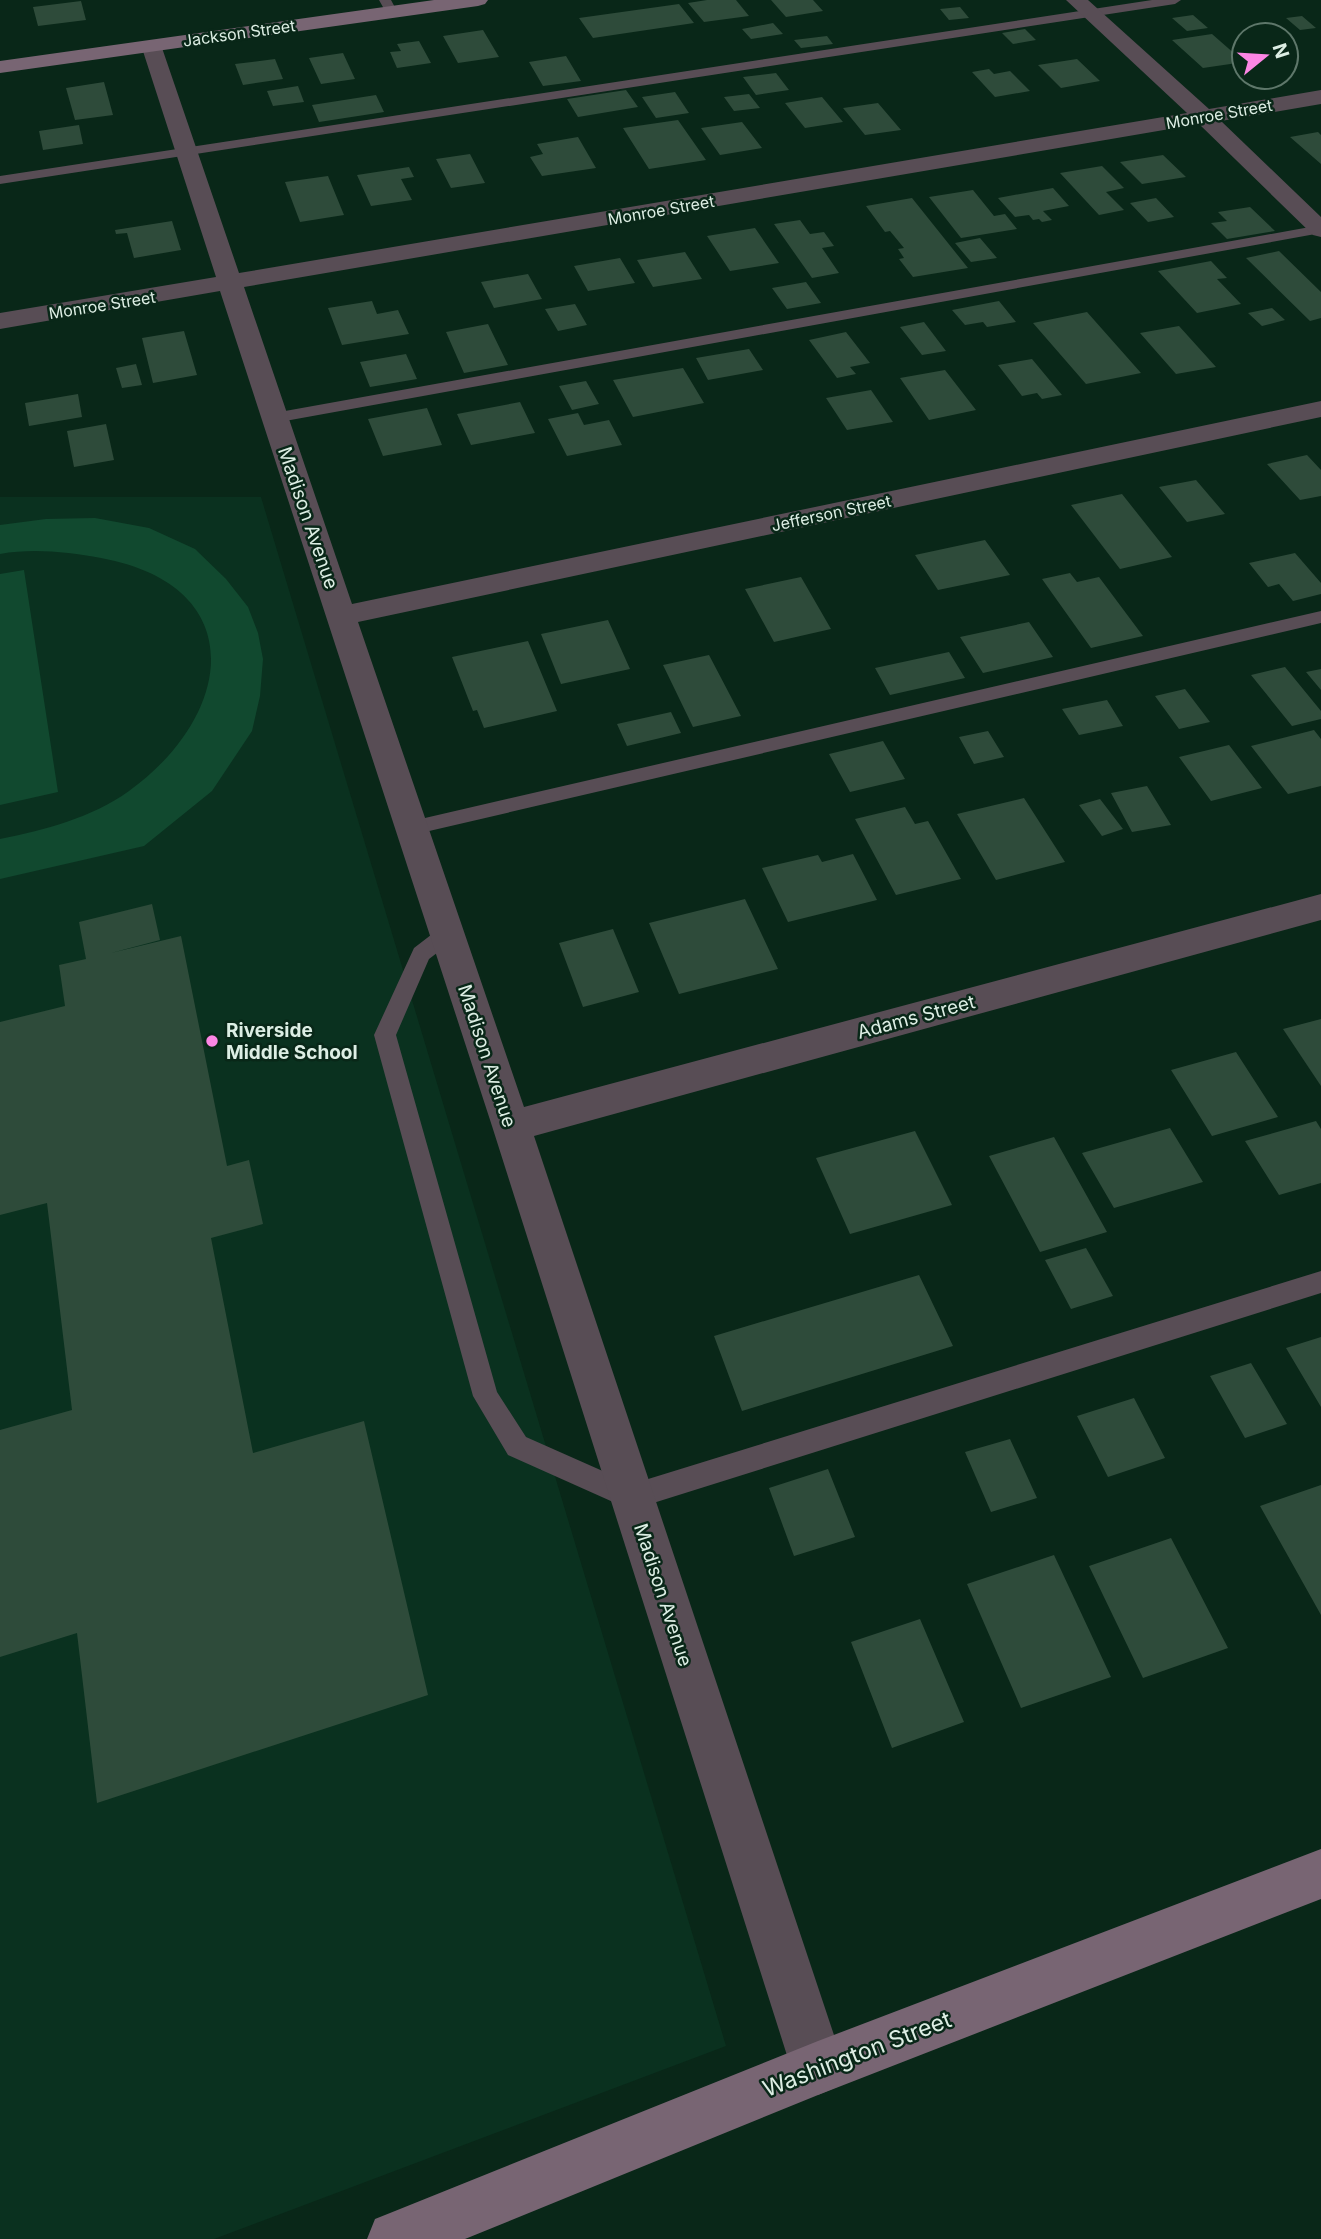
<svg xmlns="http://www.w3.org/2000/svg" width="1321" height="2239" font-family="Inter,sans-serif">
	<rect width="100%" height="100%" fill="#092718"/>
	<path fill="#0a311f" d="M0 497H261L726 2046 214 2239H0Z"/>
	<path fill="#11492f" d="M95 518 149 528 195 549 226 579 248 607 258 633 263 659 260 696 252 731 212 791 144 846 0 879V839C45 830 91 818 129 791 234 715 252 586 101 558 68 552 33 548 0 554V525L46 519Z
		M24 570 58 792 0 805V574Z"/>
	<path fill="#2e4b3a" d="M707 0H736L749 16 704 22 688 3Z
		M771 0H813L823 11 786 17Z
		M81 1 86 20 38 26 33 7Z
		M679 4 694 23 593 38 579 18Z
		M960 7 969 18 949 20 940 9Z
		M1193 15 1208 28 1187 31 1172 18Z
		M1302 16 1316 28 1300 30 1286 18Z
		M773 23 783 34 751 39 742 29Z
		M1025 29 1036 40 1013 44 1002 33Z
		M483 30 499 57 458 63 443 36Z
		M1212 34 1244 62 1203 68 1172 40Z
		M827 36 833 44 801 48 794 40Z
		M419 41 431 63 397 68 390 52 401 51 397 44Z
		M343 53 355 79 321 84 309 58Z
		M566 56 581 81 543 86 529 62Z
		M275 59 283 79 243 85 235 64Z
		M1077 59 1100 81 1061 88 1038 65Z
		M989 69 994 74 1010 71 1030 91 995 97 972 72Z
		M776 73 789 90 756 95 743 77Z
		M104 82 113 115 75 120 66 88Z
		M298 86 304 102 273 106 267 91Z
		M626 90 638 107 578 117 567 99Z
		M675 92 689 113 656 118 642 97Z
		M749 94 760 108 734 111 724 97Z
		M376 95 384 112 319 122 312 105Z
		M822 97 843 122 805 128 785 103Z
		M878 103 901 130 865 135 843 108Z
		M678 120 706 160 649 169 623 128Z
		M742 122 762 148 720 155 701 128Z
		M79 125 83 144 43 150 39 131Z
		M1318 132 1321 135V164L1290 137Z
		M578 137 596 168 542 176 530 157 543 154 537 144Z
		M470 154 485 183 451 188 436 159Z
		M1163 155 1186 177 1142 184 1120 162Z
		M1102 166 1124 188 1106 192 1124 210 1099 215 1060 173Z
		M409 167 414 177 401 179 412 200 371 206 357 175Z
		M328 176 344 215 300 222 285 182Z
		M1053 188 1069 206 1043 211 1052 220 1042 222 1039 219 1033 220 1029 215 1015 217 998 198Z
		M973 190 994 216 1005 214 1017 229 961 238 929 197Z
		M912 198 968 268 913 277 899 259 904 258 898 249 904 248 890 231 885 232 866 206Z
		M1156 198 1174 217 1148 222 1130 203Z
		M1250 207 1275 231 1227 239 1211 223 1227 221 1218 212Z
		M800 220 810 234 824 232 834 246 822 248 839 273 812 278 774 224Z
		M172 221 181 250 134 258 127 233 116 234 115 230Z
		M755 228 779 263 730 271 707 236Z
		M980 238 997 258 971 262 955 243Z
		M1279 251 1321 292V318L1310 321 1246 258Z
		M685 252 702 279 653 287 637 260Z
		M620 258 635 283 588 291 574 266Z
		M1211 261 1227 278 1217 279 1241 304 1197 313 1158 271Z
		M528 274 542 299 494 308 481 282Z
		M806 282 821 303 787 309 772 288Z
		M372 301 377 314 398 310 409 334 342 345 328 308Z
		M999 301 1016 322 987 327 983 322 965 325 952 310Z
		M575 304 587 325 558 331 545 309Z
		M1272 308 1285 320 1262 326 1248 313Z
		M1087 312 1141 373 1086 384 1033 323Z
		M924 322 946 351 922 355 900 327Z
		M488 324 508 365 464 373 446 332Z
		M1179 326 1216 367 1176 374 1140 333Z
		M184 331 197 375 153 383 142 338Z
		M846 332 870 363 850 367 856 374 837 378 809 340Z
		M749 349 763 370 708 380 696 358Z
		M406 354 417 379 370 387 360 362Z
		M1032 359 1062 395 1042 399 1037 393 1022 396 998 365Z
		M136 364 142 385 122 388 116 368Z
		M683 368 704 403 633 417 613 380Z
		M945 370 976 410 929 420 900 378Z
		M586 381 599 404 572 410 559 386Z
		M871 390 893 422 847 430 826 398Z
		M78 394 82 417 29 426 25 403Z
		M520 402 535 433 471 445 457 414Z
		M427 408 442 445 383 456 368 419Z
		M578 413 584 425 609 420 622 445 567 456 548 419Z
		M106 424 114 460 74 467 67 431Z
		M1307 455 1321 470V496L1300 500 1267 464Z
		M1196 480 1225 514 1187 522 1159 487Z
		M1122 494 1172 557 1120 569 1071 505Z
		M985 540 1010 575 938 590 915 555Z
		M1295 553 1321 583V594L1293 601 1279 584 1268 587 1249 563Z
		M1070 573 1077 582 1099 577 1143 636 1091 648 1042 579Z
		M801 577 831 629 774 642 745 589Z
		M608 620 630 669 561 684 541 634Z
		M1029 622 1053 657 983 673 960 637Z
		M528 641 557 711 484 728 477 710 473 711 452 657Z
		M949 652 965 678 890 695 875 668Z
		M709 655 741 716 693 727 663 665Z
		M1285 667 1321 711V719L1292 726 1251 675Z
		M1321 669V690L1306 672Z
		M1185 689 1210 722 1179 729 1155 696Z
		M1107 700 1123 726 1079 735 1062 709Z
		M671 712 681 733 627 746 617 724Z
		M1314 730 1321 739V786L1288 794 1251 746Z
		M988 731 1004 757 974 764 959 737Z
		M883 741 905 779 850 792 829 754Z
		M1229 745 1262 788 1211 801 1179 757Z
		M1147 786 1171 825 1132 832 1111 793Z
		M1024 798 1065 862 996 880 957 814Z
		M1100 799 1123 829 1102 836 1079 805Z
		M905 807 915 824 928 821 961 879 896 895 855 819Z
		M853 854 877 900 788 922 762 868 818 855 822 862Z
		M745 899 778 969 679 994 649 923Z
		M152 904 160 940 111 953 181 936 227 1166 249 1160 263 1224 211 1238 253 1453 364 1421 428 1695 97 1803 77 1633 0 1657V1430L72 1410 47 1203 0 1215V1022L65 1006 59 965 86 959 79 922Z
		M613 929 639 992 583 1007 559 943Z
		M1321 1019V1086L1283 1029Z
		M1236 1052 1278 1117 1212 1136 1171 1070Z
		M1316 1121 1321 1129V1183L1279 1195 1245 1141Z
		M1170 1128 1203 1182 1114 1208 1082 1153Z
		M915 1131 952 1205 850 1234 816 1158Z
		M1054 1137 1107 1232 1040 1252 989 1156Z
		M1086 1248 1113 1296 1071 1309 1045 1260Z
		M919 1275 953 1346 742 1411 714 1336Z
		M1321 1337V1407L1286 1348Z
		M1251 1363 1287 1424 1245 1438 1210 1376Z
		M1134 1398 1165 1458 1108 1477 1077 1416Z
		M1010 1439 1037 1498 991 1512 965 1452Z
		M828 1469 855 1537 794 1556 769 1488Z
		M1321 1485V1615L1260 1506Z
		M1171 1538 1228 1648 1143 1678 1089 1566Z
		M1054 1555 1111 1677 1021 1708 967 1584Z
		M920 1619 964 1722 892 1748 851 1642Z"/>
	<g fill="none" stroke-linecap="round" stroke-linejoin="round">
		<path fill="#584d55" fill-rule="evenodd" d="M379 0H391L398 13 396 16H388Z
			M1152 0H1181L1175 4 0 184V176Z
			M1321 225V233L274 423 266 418 274 413Z
			M1321 611V623L412 835 405 833 402 828 405 823 412 821Z
			M447 926 454 928 457 934 454 940 429 959 396 1035 497 1392 526 1437 632 1484 1321 1271V1293L631 1510 622 1506 508 1455 473 1396 374 1035 414 948 440 928Z"/>
		<path fill="#584d55" fill-rule="evenodd" d="M1066 0H1088L1209 109 1321 90V104L1221 121 1321 217V237L1313 235 1199 124 244 287 352 604 1321 401V417L358 622 524 1107 1321 894V920L534 1136 845 2068 837 2087 818 2095 799 2087 791 2068 492 1126 220 291 0 329V313L216 277 141 45 144 41H158L161 45 239 273 1187 113Z"/>
		<path fill="#786573" fill-rule="evenodd" d="M434 0H488L485 4 478 6 0 73V61Z
			M1321 1849V1899L818 2095 465 2239H367L375 2219 395 2211 818 2041Z"/>
	</g>
	<circle fill="#fc86e4" stroke="#092718" stroke-width="2.5" cx="212" cy="1041" r="7"/>
	<g text-anchor="middle" dominant-baseline="central" stroke-width="5" stroke-linejoin="round" paint-order="stroke">
		<g font-size="16" fill="#ddeee4" stroke="#092718">
			<text transform="translate(239 33) rotate(-8)">Jackson Street</text>
			<text transform="translate(1219 114) rotate(-10)">Monroe Street</text>
			<text transform="translate(661 210) rotate(-10)">Monroe Street</text>
			<text transform="translate(102 305) rotate(-9)">Monroe Street</text>
			<text transform="translate(831 513) rotate(-12)">Jefferson Street</text>
		</g>
		<g font-size="19" fill="#ddeee4" stroke="#092718">
			<text transform="translate(308 518) rotate(71)">Madison Avenue</text>
			<text transform="translate(916 1017) rotate(-15)">Adams Street</text>
			<text transform="translate(487 1056) rotate(72)">Madison Avenue</text>
			<text transform="translate(663 1595) rotate(72)">Madison Avenue</text>
		</g>
		<g font-size="19" font-weight="bold" fill="#ddeee4" stroke="#092718" text-anchor="start">
			<text x="226" y="1030">Riverside<tspan x="226" dy="22">Middle School</tspan></text>
		</g>
		<g font-size="23" fill="#ddeee4" stroke="#092718">
			<text transform="translate(857 2054) rotate(-21)">Washington Street</text>
		</g>
	</g>
	<g transform="translate(1265 56) rotate(72)"><circle r="33" fill="#092718" stroke="#5e776a" stroke-width="2"/>
	<path d="M0-5L12 26L0 18L-12 26Z" fill="#fc86e4"/>
	<text y="-10" font-size="19" font-weight="bold" text-anchor="middle" fill="#ddeee4">N</text>
	</g>
</svg>
